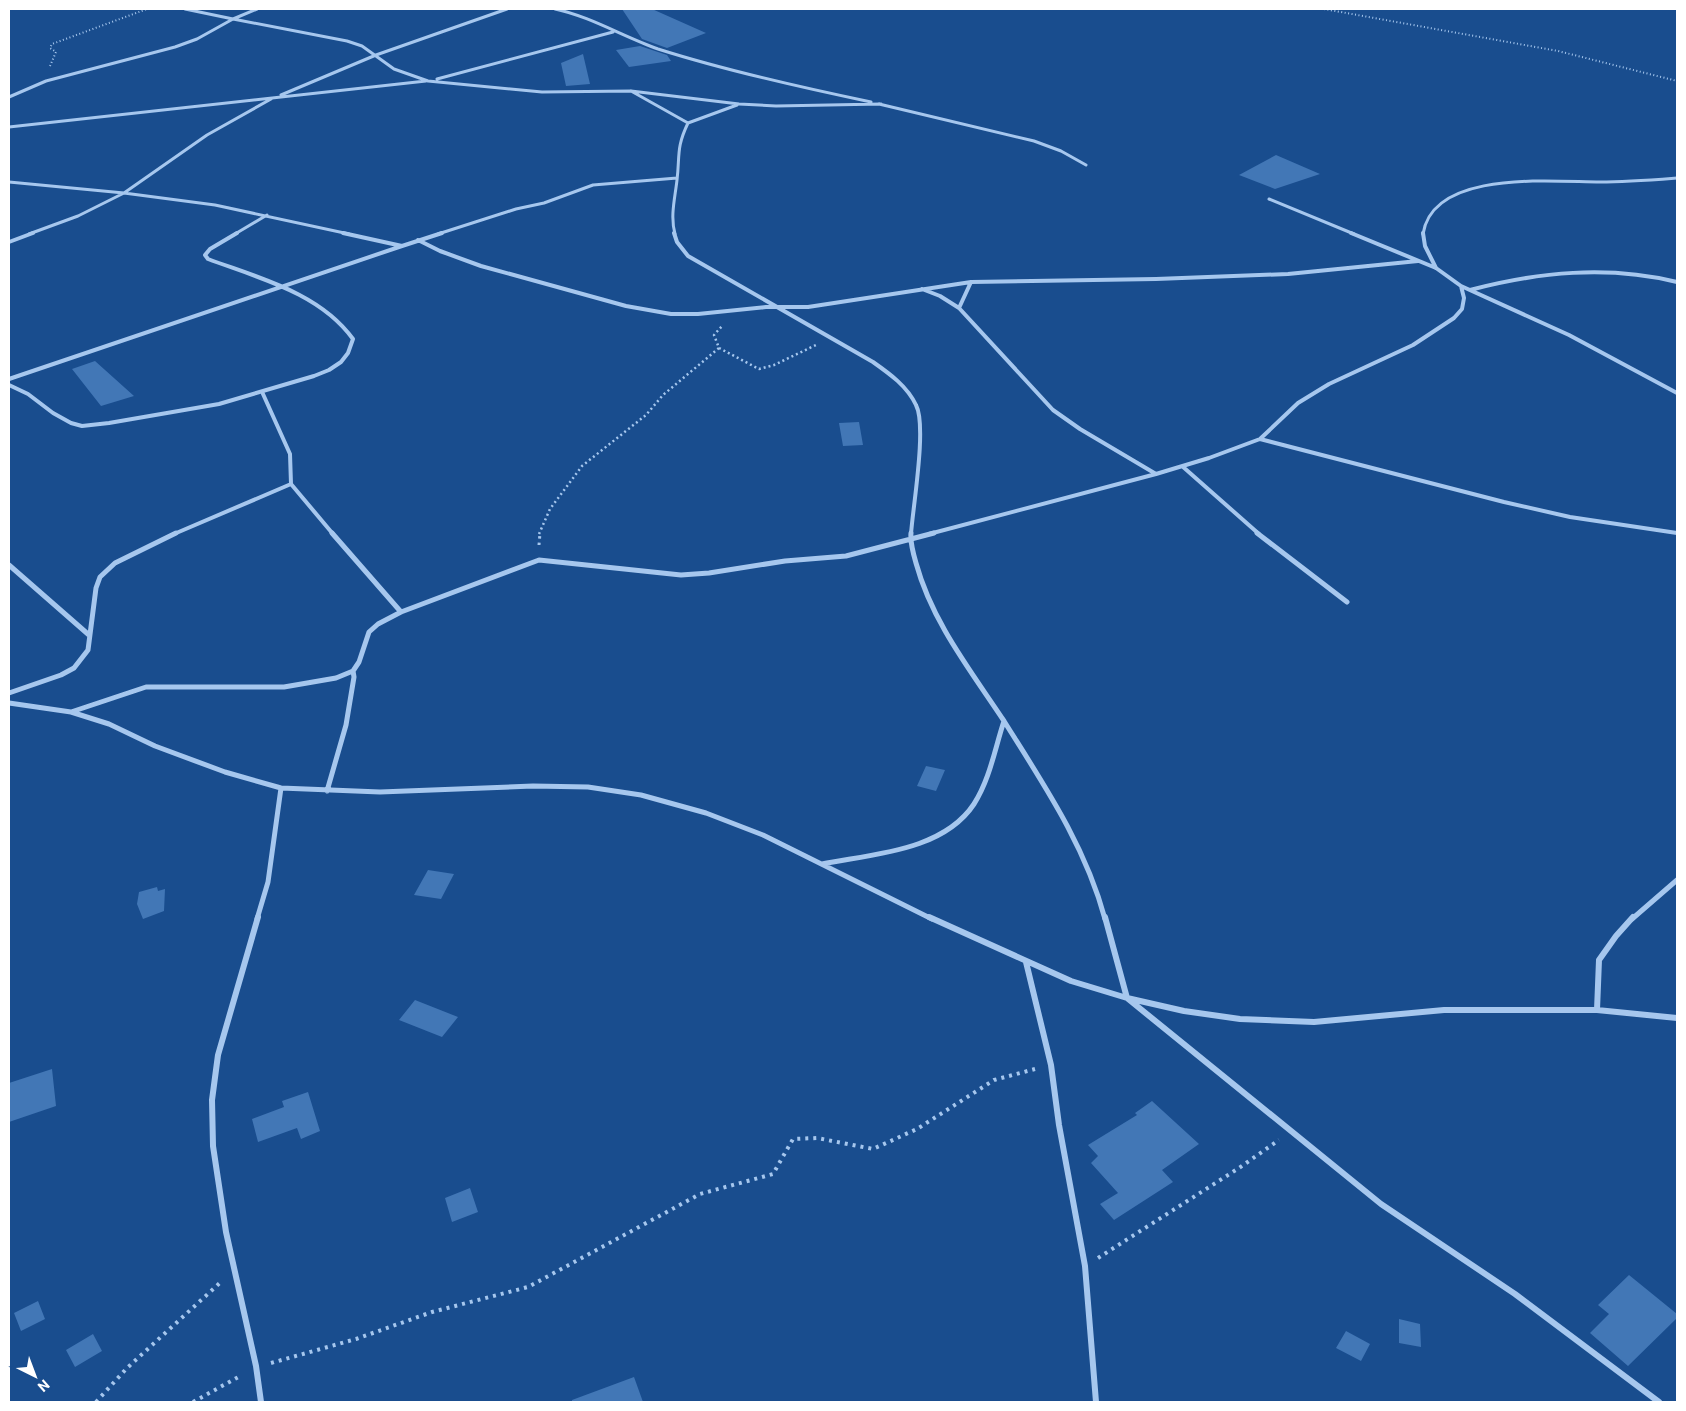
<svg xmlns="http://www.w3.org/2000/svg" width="1686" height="1411" font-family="Roboto,sans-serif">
	<rect width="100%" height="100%" fill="#194d8e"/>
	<path fill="#4277b6" d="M622 9H652L706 33 667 48 642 39Z
		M640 46 667 55 671 61 629 67 616 50Z
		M583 54 590 84 566 86 561 63Z
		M1276 155 1320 174 1275 189 1239 175Z
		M95 361 134 396 101 406 72 369Z
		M859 422 863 445 843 446 839 423Z
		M926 766 945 770 936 791 917 786Z
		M428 870 454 874 441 899 414 895Z
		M157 887 158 891 165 889 164 911 143 919 137 904 139 892Z
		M415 1000 458 1017 442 1037 399 1020Z
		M52 1069 56 1106 9 1122V1083Z
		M308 1092 320 1131 301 1139 297 1128 258 1142 252 1119 284 1107 282 1101Z
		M1152 1101 1199 1144 1162 1170 1173 1182 1114 1220 1100 1204 1118 1193 1091 1163 1098 1156 1088 1145 1137 1115 1135 1113Z
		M470 1188 478 1212 452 1222 445 1198Z
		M1629 1275 1677 1314V1318L1628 1366 1590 1333 1609 1314 1598 1305Z
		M38 1301 45 1319 21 1331 14 1313Z
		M1399 1319 1420 1324 1421 1347 1399 1343Z
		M1346 1331 1370 1344 1361 1361 1336 1348Z
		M93 1334 102 1351 75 1367 66 1350Z
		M634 1377 643 1402H572V1400Z"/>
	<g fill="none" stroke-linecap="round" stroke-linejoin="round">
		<path stroke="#a6c7ee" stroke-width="2" stroke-dasharray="1 2.5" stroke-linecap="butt" d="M1324 9 1558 51 1677 81
			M50 66 56 52 50 48 52 44 147 9"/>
		<path stroke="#a6c7ee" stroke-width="2.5" stroke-dasharray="2 3" stroke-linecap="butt" d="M719 348 759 369 774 365 816 345
			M539 534 550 509 582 466 646 415 663 395 719 348 714 335 722 326"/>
		<path stroke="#a6c7ee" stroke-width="3" stroke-dasharray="2.5 4" stroke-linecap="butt" d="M539 545 540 533"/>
		<path stroke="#a6c7ee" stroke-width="4" stroke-dasharray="3 5" stroke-linecap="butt" d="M1098 1258 1239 1168 1279 1140
			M271 1363 356 1339 432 1312 528 1287 700 1194 773 1174 793 1139 817 1138 873 1149 917 1129 994 1080 1035 1069
			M96 1402 127 1368 222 1281
			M193 1402 242 1375"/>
		<path stroke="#a6c7ee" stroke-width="3" d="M185 9 233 19 257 9
			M555 9C589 16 624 37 658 49 727 71 799 87 871 102
			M437 79 613 32
			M631 91 688 123C676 148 680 155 677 180 675 198 670 216 675 234
			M281 95 376 55 507 9
			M9 97 46 81 175 47 197 39 233 19 347 41 362 46 394 69 428 81 542 92 631 91 739 104 776 106 881 104
			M879 104 1034 141 1061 151 1086 165
			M688 123 737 105
			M9 127 426 81
			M9 182 124 193 215 205 349 234
			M1269 199 1354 234
			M29 234 78 216 124 193 207 135 271 99
			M235 234 267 215
			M438 234 516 209 544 203 593 185 677 178
			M1423 234C1433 169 1553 182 1600 182 1626 182 1651 180 1677 178"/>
		<path stroke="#a6c7ee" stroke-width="4" d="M343 233 402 246 442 233
			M674 233 677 242 688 256 873 362C890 374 907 386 916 405 927 426 913 506 911 534
			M1423 233 1425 246 1436 268
			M418 240 440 251 481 266 626 306 671 314H698L766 307H808L971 282 1156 279 1288 274 1418 261
			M9 242 33 233
			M971 282 959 308 1053 410 1080 429 1156 474
			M1461 286 1569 335 1677 393
			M922 289 940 296 959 308
			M1470 290C1539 272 1607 265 1677 282
			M9 379 402 246
			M9 385 28 394 53 413 71 423 82 426 109 423 219 404 314 376 329 370 341 362 348 353 353 339C320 293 259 278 208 259L205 255 210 249 237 233
			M263 394 290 454 291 484 333 534
			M1260 439 1504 502 1570 517 1677 533
			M1182 466 1259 534
			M174 534 291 484
			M929 534 1156 474 1209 458 1260 439 1298 403 1329 384 1413 345 1454 318 1462 309 1464 298 1461 286 1436 268 1351 233"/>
		<path stroke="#a6c7ee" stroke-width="5" d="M332 533 401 612
			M1257 533 1347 602
			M9 565 89 635
			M9 693 61 675 74 668 88 650 96 588 100 577 115 563 176 533
			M9 703 71 712 109 724 155 746 225 772 281 788 380 792 533 786 588 787 641 795 706 813 763 835 932 919
			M71 712 146 687H284L336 678 353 671 359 662 369 632 378 624 401 612 539 560 681 575 709 573 785 561 846 556 934 533
			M1004 721C1044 785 1085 845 1105 919
			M327 791 346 725 354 677 353 671
			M822 864C873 854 943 851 974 804 990 779 995 748 1004 721 971 671 932 622 916 563 913 553 910 543 911 533
			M257 919 268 882 281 788
			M1632 919 1677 880"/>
		<path stroke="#a6c7ee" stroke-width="6" d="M258 917 218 1055 212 1100 213 1146 226 1232 256 1366 261 1402
			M929 917 1071 981 1127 998 1184 1011 1240 1019 1314 1022 1444 1010H1597L1677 1018
			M1105 917 1127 998 1381 1204 1515 1294 1659 1402
			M1026 962 1051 1065 1059 1125 1085 1266 1096 1402
			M1597 1010 1599 960 1616 936 1633 917"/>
	</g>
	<rect width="1686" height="1411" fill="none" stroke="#ffffff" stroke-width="20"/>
	<g transform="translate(35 1376) rotate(138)" stroke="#194d8e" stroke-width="4" paint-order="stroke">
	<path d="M0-4L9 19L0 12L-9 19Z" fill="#ffffff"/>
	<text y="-8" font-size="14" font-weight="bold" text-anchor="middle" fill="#ffffff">N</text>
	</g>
</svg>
